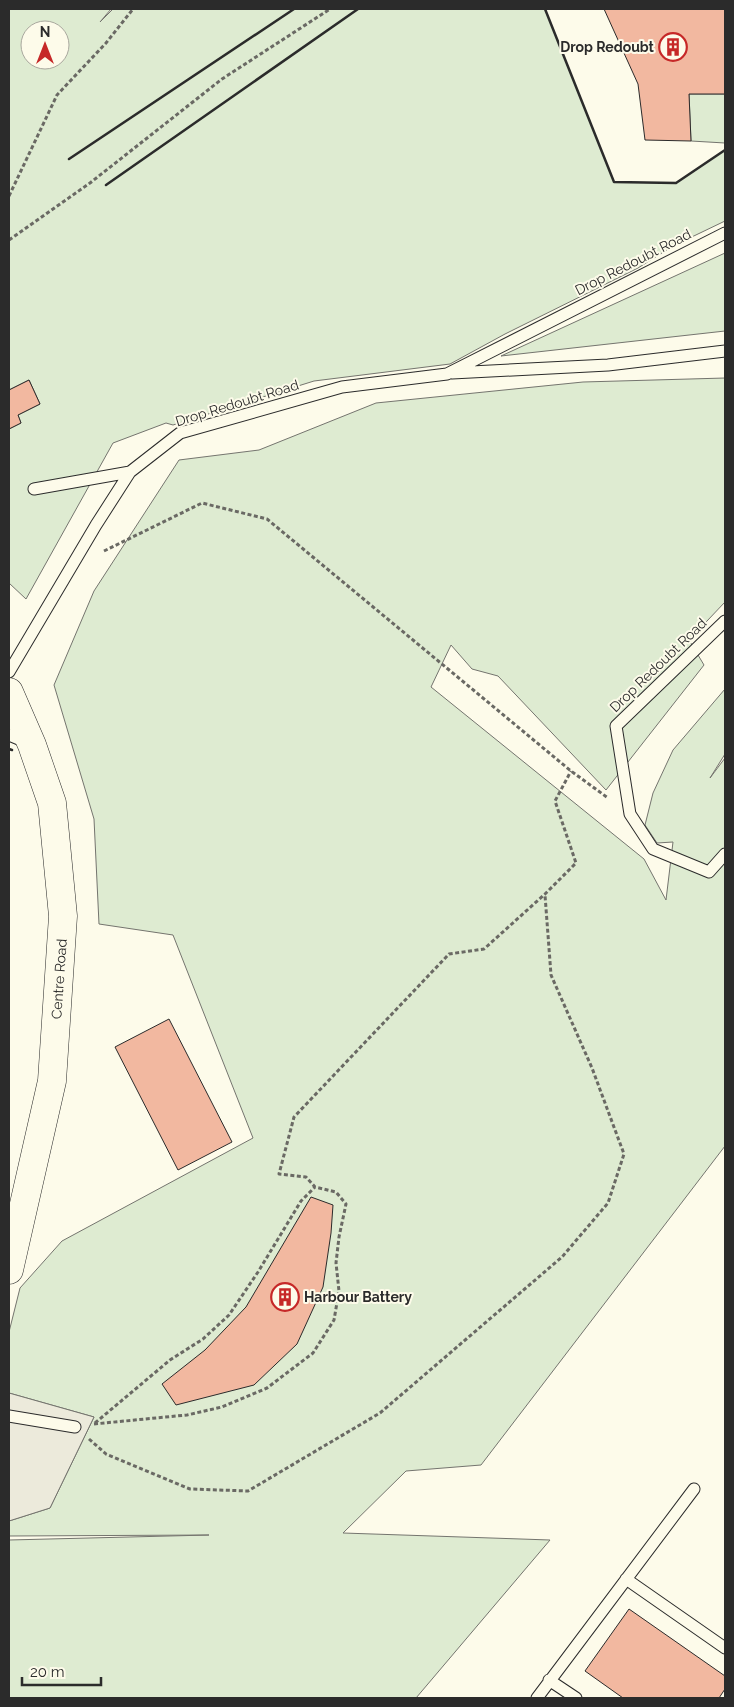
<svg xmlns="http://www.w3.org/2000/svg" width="734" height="1707" font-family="Raleway,sans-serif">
	<rect width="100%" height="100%" fill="#fdfbea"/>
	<path fill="#deebd1" stroke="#74746e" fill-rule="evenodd" d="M9 9H111L100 22 113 9H545L614 182 676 183 725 150V221L673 246 638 268 505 334 450 364 314 381 173 425 166 423 113 443 26 599 9 583V429L21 423 18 415 40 404 29 380 9 390ZM30 30H60V60H30Z
		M689 94H725V143L691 141Z
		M725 253V331L501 356Z
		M725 378V602L689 640 704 665 606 790 498 676 472 669 451 645 431 687 644 859 666 900 673 842 657 843 645 825 653 793 673 750 725 689V754L710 778 725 758V1146L481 1465 406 1471 343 1533 550 1540 416 1698H9V1540L209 1535 9 1536V1521L50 1508 94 1417 9 1393V1332L20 1288 62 1241 253 1138 173 935 99 924 94 819 54 685 94 591 179 460 259 450 376 403 583 382Z"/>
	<path fill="#eceadb" stroke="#74746e" d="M9 1393 94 1417 50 1508 9 1521Z"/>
	<path fill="#f2b8a0" stroke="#2b2b2b" d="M604 9H725V94H689L691 141 645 140 638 84Z
		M29 380 40 404 18 415 21 423 9 429V390Z
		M169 1019 232 1142 178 1170 115 1047Z
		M311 1197 333 1205 331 1233 323 1287 297 1344 254 1385 176 1405 162 1384 205 1350 246 1307Z
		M629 1609 725 1676V1689L719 1698H623L585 1671Z"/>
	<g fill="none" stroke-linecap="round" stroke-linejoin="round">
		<defs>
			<path id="lane" d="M452 373 608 365 725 351
				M34 489 130 472
				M725 621 616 726 630 814 653 849 709 872 725 854
				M9 672 96 525 130 472 180 433 342 387 447 374 725 233
				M9 735 28 743
				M9 1416 75 1427
				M626 1579 725 1648
				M549 1680 576 1698
				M537 1698 694 1489"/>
			<path id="secondary" d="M9 692 32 745 52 803 63 916 52 1081 9 1270"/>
		</defs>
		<use href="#lane" stroke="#2b2b2b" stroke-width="13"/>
		<use href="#secondary" stroke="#2b2b2b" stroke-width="29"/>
		<path stroke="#6a6964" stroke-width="3" stroke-dasharray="4 2.5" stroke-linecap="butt" d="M9 196 57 95 106 43 133 9
			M9 240 90 183 222 79 330 9
			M104 551 202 503 267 519 571 771 608 798
			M95 1423 170 1360 203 1339 229 1315 258 1272 301 1201 315 1187
			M94 1424 187 1415 222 1407 267 1388 313 1353 334 1320 339 1291 336 1263 339 1237 346 1204 336 1192 315 1187 306 1177 279 1174 294 1117 449 954 484 949 545 894 576 863 555 801 571 771
			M89 1439 106 1454 190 1489 248 1491 380 1413 562 1257 608 1203 624 1154 592 1068 551 975 545 895"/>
		<use href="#lane" stroke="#fdfbea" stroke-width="11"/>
		<use href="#secondary" stroke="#fdfbea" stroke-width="28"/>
		<path stroke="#2b2b2b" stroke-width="2.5" d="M545 9 614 182 676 183 725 150
			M69 159 294 9
			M106 185 358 9
			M9 749 12 750"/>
	</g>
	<defs>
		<symbol id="building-ring" viewBox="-11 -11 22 22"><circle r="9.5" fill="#fdfbea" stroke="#c62828" stroke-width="1.5"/><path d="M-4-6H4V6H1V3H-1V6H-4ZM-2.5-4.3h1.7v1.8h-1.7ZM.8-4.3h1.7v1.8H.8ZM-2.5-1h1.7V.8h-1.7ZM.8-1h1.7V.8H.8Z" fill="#c62828"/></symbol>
	</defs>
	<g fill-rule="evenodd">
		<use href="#building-ring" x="657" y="31" width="32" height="32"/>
		<use href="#building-ring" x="269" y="1281" width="32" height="32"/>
	</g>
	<g text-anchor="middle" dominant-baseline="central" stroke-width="4" stroke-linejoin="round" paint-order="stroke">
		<g font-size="14" font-weight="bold" fill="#2b2b2b" stroke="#fdfbea" text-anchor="end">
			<text x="654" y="47">Drop Redoubt</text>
			<text x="304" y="1297" text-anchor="start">Harbour Battery</text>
		</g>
		<g font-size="14" fill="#2b2b2b" stroke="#fdfbea">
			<text transform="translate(633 262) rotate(-27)">Drop Redoubt Road</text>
			<text transform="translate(237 403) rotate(-17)">Drop Redoubt Road</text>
			<text transform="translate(658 665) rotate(-44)">Drop Redoubt Road</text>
			<text transform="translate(59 979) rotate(-86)">Centre Road</text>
		</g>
	</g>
	<rect width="734" height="1707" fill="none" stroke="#2b2b2b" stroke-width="20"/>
	<g transform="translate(45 45)"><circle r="24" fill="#fdfbea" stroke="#a9a89e"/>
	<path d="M0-4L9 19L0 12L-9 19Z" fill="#c62828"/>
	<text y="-8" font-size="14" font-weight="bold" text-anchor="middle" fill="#2b2b2b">N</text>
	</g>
	<path d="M22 1677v8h79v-8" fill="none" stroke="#2b2b2b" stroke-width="2.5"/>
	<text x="30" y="1677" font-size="15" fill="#2b2b2b" stroke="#fdfbea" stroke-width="4" paint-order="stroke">20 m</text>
</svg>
